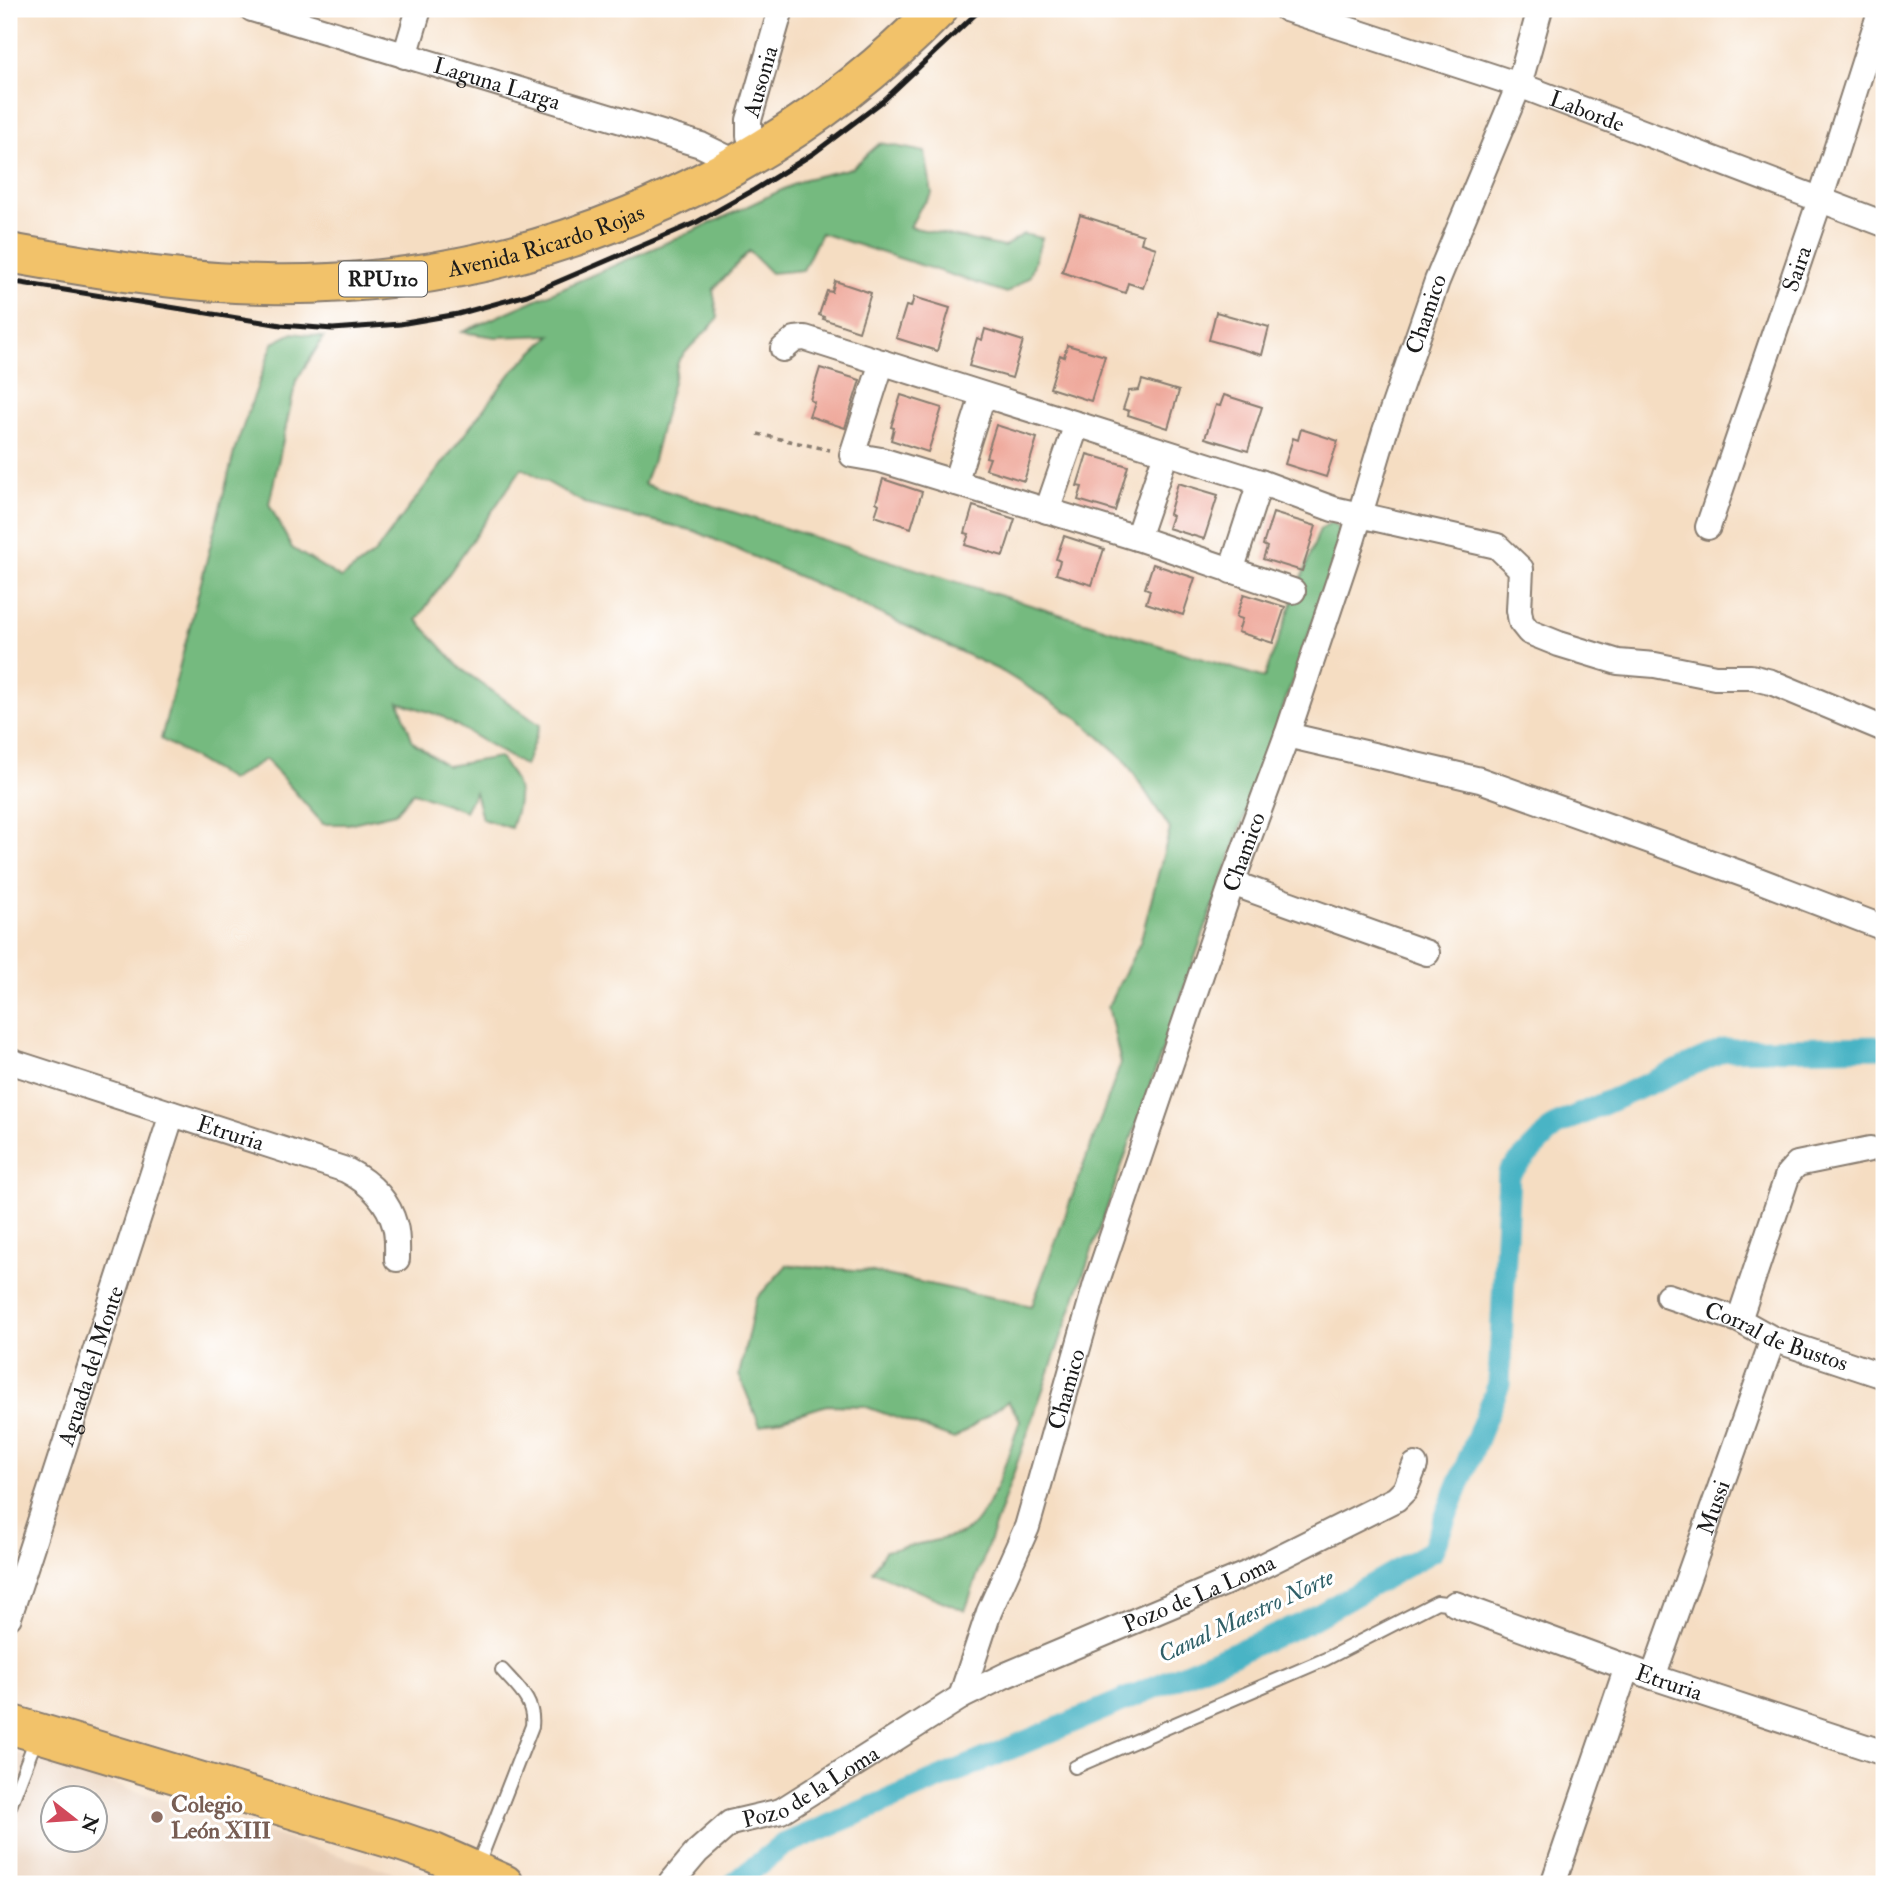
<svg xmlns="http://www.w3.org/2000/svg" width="1893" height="1893" font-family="'IM FELL Double Pica',serif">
	<rect width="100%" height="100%" fill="#fff"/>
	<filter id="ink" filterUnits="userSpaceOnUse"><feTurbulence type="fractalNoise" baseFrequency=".0143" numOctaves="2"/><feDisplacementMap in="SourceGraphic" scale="14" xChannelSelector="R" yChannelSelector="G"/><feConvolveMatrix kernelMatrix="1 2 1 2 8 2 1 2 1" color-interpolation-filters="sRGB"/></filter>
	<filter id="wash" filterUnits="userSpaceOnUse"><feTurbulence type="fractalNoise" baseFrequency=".00686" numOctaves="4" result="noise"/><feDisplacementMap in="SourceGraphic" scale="28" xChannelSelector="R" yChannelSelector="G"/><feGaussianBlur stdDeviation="1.57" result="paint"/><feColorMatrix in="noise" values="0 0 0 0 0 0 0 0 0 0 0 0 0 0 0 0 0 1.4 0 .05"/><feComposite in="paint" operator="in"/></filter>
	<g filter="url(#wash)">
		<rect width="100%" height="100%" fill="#f5ddc2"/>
		<path fill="#e8ceb6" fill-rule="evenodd" d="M9 1751 278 1836 430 1884H9ZM52 1798H94V1840H52Z"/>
		<path fill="#74ba7f" stroke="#486b4e" stroke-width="2" d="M880 143 925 152 932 194 920 208 910 227 1004 247 1023 234 1042 238 1030 276 1007 293 821 233 803 270 771 273 749 251 713 290 718 318C706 334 689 345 678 362L653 460 644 484 1264 678 1320 529 1332 522 1344 534 965 1611 872 1571 885 1551C909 1545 936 1542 960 1534 990 1523 1010 1449 1020 1420L1008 1401 954 1439 864 1406 827 1405 760 1426 739 1375 756 1299 787 1265 868 1271 1032 1306 1121 1063 1108 1006 1140 943 1170 829 1124 759 1078 718 1003 672 843 596 695 531 588 505 522 468 417 620 460 668 540 725 525 766 441 716 399 702 413 742 447 766 499 757C521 785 523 794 511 828L482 819 475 792 465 811 413 792 395 813 348 824H323L266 759 231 780 161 739 235 449 273 343 293 333 324 337 296 381 269 504 292 548 341 578 374 554 511 373 551 335 496 337 462 332 718 220 805 179 852 168Z"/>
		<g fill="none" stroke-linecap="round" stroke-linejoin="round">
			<path stroke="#48b4c5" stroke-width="23" d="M734 1884 783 1845 1305 1623 1432 1551 1499 1384 1509 1173 1556 1125 1724 1050 1884 1047"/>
		</g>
		<g id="blocks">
			<path fill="#efa99b" d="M1080 215 1143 235 1141 243 1156 248 1143 288 1128 283 1125 293 1062 272Z
				M835 281 871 293 859 331 823 319 824 317 819 315 827 291 832 292Z
				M914 297 950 308 937 351 896 338 906 306 911 307Z
				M1216 312 1269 327 1262 355 1209 340Z
				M985 329 1023 341 1012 378 969 366 977 338 982 340Z
				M1067 345 1105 356 1091 401 1050 388 1060 355 1064 357Z
				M820 368 860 380 845 428 809 416 814 402 810 400Z
				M1142 380 1179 391 1168 428 1128 415 1129 411 1123 409 1129 391 1139 390Z
				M901 395 942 408 928 452 891 440 894 428 891 427Z
				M1224 395 1262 407 1248 451 1205 438 1216 405 1220 406Z
				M996 425 1037 438 1024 481 986 469 990 458 986 457Z
				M1301 429 1338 441 1326 477 1285 464 1293 438 1298 440Z
				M1087 454 1128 466 1115 511 1078 500 1082 487 1077 486Z
				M883 479 922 492 911 528 875 516 879 504 876 502Z
				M1178 483 1218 495 1204 539 1168 528 1172 516 1169 514Z
				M973 506 1015 519 1003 556 965 545 969 534 965 533Z
				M1273 513 1316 526 1302 571 1263 559 1267 547 1263 545Z
				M1064 536 1104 549 1092 585 1056 574 1060 561 1056 559Z
				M1153 564 1195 578 1183 615 1146 603 1150 590 1145 588Z
				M1244 594 1285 607 1273 643 1238 632 1242 619 1236 617Z"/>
		</g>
	</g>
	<g filter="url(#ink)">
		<use href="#blocks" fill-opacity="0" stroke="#887c6f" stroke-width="2"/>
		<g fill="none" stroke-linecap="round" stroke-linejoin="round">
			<defs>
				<path id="service" d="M1075 1767 1326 1659 1437 1602 1455 1604
					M9 1809 37 1736
					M477 1867 532 1726C535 1701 518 1688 502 1670"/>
				<g id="minor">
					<path id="s1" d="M252 9 701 145 740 164"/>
					<path id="s2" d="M1286 9 1519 85 1884 224"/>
					<path d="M405 56 419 9"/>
					<path id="s3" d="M759 152 749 136V120L781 9"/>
					<path d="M783 349 795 339 805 338 1260 482 1333 509 1497 546 1521 569 1519 610 1521 622 1529 632 1559 644 1618 662 1655 665 1715 677H1751L1771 682 1884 729"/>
					<path d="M882 362 852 455 881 460 1137 538 1293 591"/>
					<path d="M955 483 983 395"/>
					<path d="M1047 511 1077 424"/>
					<path id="s4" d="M1708 527 1820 200 1881 9"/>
					<path d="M1137 538 1166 453"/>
					<path d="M1231 571 1260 482"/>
					<path d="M1287 735 1480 780 1748 876 1884 928"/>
					<path d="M1232 883 1427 953"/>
					<path id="s5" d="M9 1061 346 1170C369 1182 388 1199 395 1226 398 1236 397 1249 397 1259"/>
					<path id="s6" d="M1668 1296 1739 1320 1773 1339 1884 1376"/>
					<path d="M1739 1320 1788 1174 1797 1164 1870 1149"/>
					<path id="s7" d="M1455 1604 1653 1677 1884 1753"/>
					<path id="s8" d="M9 1617 172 1114"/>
					<path id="s9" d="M1653 1677 1773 1339"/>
					<path id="s10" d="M961 1697 989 1612 1027 1527 1096 1284 1232 883 1287 735 1352 541 1385 431 1437 281 1519 85 1540 9"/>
					<path id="s11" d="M670 1884 697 1852 730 1823 781 1811 961 1697 1006 1675 1246 1574 1396 1499 1405 1490 1415 1465"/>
					<path d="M1553 1884 1627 1667"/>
				</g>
				<g id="primary">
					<path id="s12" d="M9 253C94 268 180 283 266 284 517 289 763 188 938 9"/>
					<path d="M9 1724 402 1842 434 1853 504 1884"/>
				</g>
			</defs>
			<use href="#service" stroke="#887c6f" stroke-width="16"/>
			<use href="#minor" stroke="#887c6f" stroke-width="28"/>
			<use href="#primary" stroke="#887c6f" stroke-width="42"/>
			<path stroke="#887c6f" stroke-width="3.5" stroke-dasharray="5 5" stroke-linecap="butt" d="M758 434 830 450"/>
			<use href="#service" stroke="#fff" stroke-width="12"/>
			<use href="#minor" stroke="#fff" stroke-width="24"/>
			<use href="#primary" stroke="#f2c26a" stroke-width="38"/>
			<path stroke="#1c1c1c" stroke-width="5" d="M9 281 281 325 333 329 400 324 458 314 527 295 697 222 754 190 814 153 883 101 981 9"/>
		</g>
	</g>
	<circle fill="#8d6e63" stroke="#fff" stroke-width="2.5" cx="157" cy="1817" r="7"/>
	<g text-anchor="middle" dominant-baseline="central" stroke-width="6" stroke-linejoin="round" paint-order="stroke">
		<rect fill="#fff" stroke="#606060" stroke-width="2" x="339" y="261.5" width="88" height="35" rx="5"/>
		<g font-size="21" font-weight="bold" fill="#1c1c1c">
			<text x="383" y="279">RPU110</text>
		</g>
		<g font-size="23" fill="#1c1c1c" stroke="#fff">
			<text stroke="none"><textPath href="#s3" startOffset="75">Ausonia</textPath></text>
			<text stroke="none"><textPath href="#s1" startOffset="256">Laguna Larga</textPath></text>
			<text stroke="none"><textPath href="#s2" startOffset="318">Laborde</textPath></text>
			<text stroke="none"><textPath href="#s12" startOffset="544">Avenida Ricardo Rojas</textPath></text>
			<text stroke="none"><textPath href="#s4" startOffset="273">Saira</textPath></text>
			<text stroke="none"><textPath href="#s10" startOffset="1460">Chamico</textPath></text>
			<text stroke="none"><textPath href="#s10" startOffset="892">Chamico</textPath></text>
			<text stroke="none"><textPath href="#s5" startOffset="233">Etruria</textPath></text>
			<text stroke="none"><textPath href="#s6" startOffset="116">Corral de Bustos</textPath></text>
			<text stroke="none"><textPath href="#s8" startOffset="264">Aguada del Monte</textPath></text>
			<text stroke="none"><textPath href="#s10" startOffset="326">Chamico</textPath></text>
			<text stroke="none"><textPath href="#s9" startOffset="180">Mussi</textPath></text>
			<text stroke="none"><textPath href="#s11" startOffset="611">Pozo de La Loma</textPath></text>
			<text stroke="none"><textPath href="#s7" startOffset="228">Etruria</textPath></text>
			<text stroke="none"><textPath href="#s11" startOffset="175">Pozo de la Loma</textPath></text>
		</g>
		<g font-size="23" font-weight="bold" fill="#785e54" stroke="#fff" text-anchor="start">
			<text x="171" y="1804">Colegio<tspan x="171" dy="26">León XIII</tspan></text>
		</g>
		<g font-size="24" font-style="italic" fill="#306068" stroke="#fff">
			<text transform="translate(1246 1616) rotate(-25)">Canal Maestro Norte</text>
		</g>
	</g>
	<rect width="1893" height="1893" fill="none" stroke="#fff" stroke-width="35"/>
	<g transform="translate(74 1819) rotate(107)"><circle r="33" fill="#ffffff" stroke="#a4a4a4" stroke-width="2"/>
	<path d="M0-5L12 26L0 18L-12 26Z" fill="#d1495b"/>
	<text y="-10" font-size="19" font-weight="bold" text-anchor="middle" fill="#1c1c1c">N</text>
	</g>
</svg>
